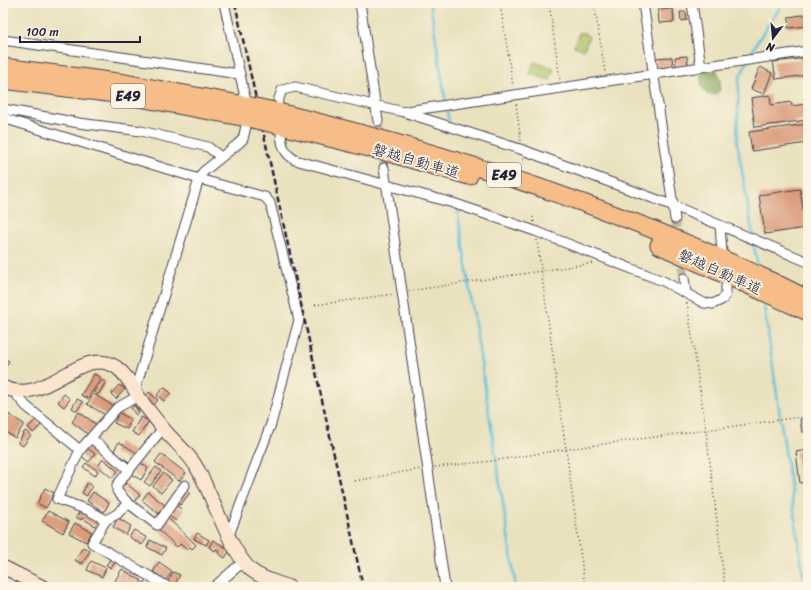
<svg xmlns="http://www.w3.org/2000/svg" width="811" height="590" font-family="Sriracha,'Klee One',sans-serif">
	<rect width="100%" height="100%" fill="#fcf5e5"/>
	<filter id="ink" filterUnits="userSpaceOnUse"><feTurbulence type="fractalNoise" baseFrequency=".025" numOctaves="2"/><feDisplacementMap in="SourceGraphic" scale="8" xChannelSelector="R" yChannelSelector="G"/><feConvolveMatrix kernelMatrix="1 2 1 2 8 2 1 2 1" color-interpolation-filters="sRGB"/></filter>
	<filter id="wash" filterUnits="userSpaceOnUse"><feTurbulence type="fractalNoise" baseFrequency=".012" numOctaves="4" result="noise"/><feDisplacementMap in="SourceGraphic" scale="16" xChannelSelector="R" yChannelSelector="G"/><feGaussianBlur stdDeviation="0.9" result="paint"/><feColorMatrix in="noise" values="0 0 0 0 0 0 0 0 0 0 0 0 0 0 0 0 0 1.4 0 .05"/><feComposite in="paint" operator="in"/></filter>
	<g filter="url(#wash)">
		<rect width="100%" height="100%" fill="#eae1be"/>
		<path fill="#afc56a" stroke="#687452" d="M579 33H585L589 37 584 50 574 46Z
			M534 62 554 68 550 80 530 74Z"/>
		<path fill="#8baa5e" stroke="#56664c" d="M716 69C722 80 724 99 707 94L702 87 700 72Z"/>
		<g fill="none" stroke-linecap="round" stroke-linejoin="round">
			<path stroke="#5bc0d9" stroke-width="2.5" d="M430 3 449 122
				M749 58 756 44 783 3
				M747 62 739 79 737 142 753 236
				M457 208 516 587
				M753 241 758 268
				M763 299 805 587"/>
		</g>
		<g id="blocks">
			<path fill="#da9b79" d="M673 9 674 22 659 23 658 10Z
				M680 12H686L687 20 681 21Z
				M808 14V26L788 28 789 17Z
				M687 56 688 65 676 67 675 57Z
				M672 57 673 67 657 68 656 58Z
				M808 58V75L776 79 773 62Z
				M760 67 772 73 764 94 751 89Z
				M770 95 771 105 791 102 792 106 805 104 807 120 755 127 751 98Z
				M808 124V134H805L807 143 752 151 749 132Z
				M800 189 806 228 765 234 759 195Z
				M3 358 9 361 3 372Z
				M94 374 101 378 88 399 81 395Z
				M102 380 106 382 98 395 94 392Z
				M119 385 125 389 116 399 111 394Z
				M164 387 171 393 164 401 157 395Z
				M149 392 158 400 152 407 143 399Z
				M64 394 70 399 64 407 58 402Z
				M94 394 113 406 107 416 87 404Z
				M77 399 83 402 77 411 72 408Z
				M134 405 139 412 136 415 131 408Z
				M79 412 97 425 89 435 72 422Z
				M119 413 131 419 127 429 114 423Z
				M8 414 24 424 15 438 3 430V421Z
				M141 417 149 421 139 436 132 432Z
				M808 418V431L802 432 800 419Z
				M36 420 41 425 33 433 28 427Z
				M25 431 31 435 23 446 18 443Z
				M119 442 137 453 131 463 113 452Z
				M87 448 95 454 89 462 81 456Z
				M808 450V482L800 483 796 452Z
				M161 454 186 473 179 481 155 462Z
				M103 459 118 471 112 478 98 466Z
				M139 462 148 468 141 480 131 474Z
				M86 463 98 471 95 476 83 467Z
				M156 467 161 471 150 486 144 482Z
				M163 473 172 480 161 493 153 486Z
				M87 483 92 486 87 496 82 493Z
				M126 483 140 495 134 502 120 489Z
				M45 488 54 493 46 508 37 503Z
				M185 490 190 493 180 505 176 502Z
				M93 492 109 503 104 512 87 501Z
				M148 492 166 506 159 514 142 500Z
				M175 505 183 510 176 521 168 515Z
				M81 510 101 520 97 527 82 518 81 520 76 517Z
				M48 511 69 522 63 533 42 521Z
				M118 518 131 526 126 535 113 527Z
				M168 518 196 545 192 549 190 547 187 550 180 544 177 547 158 529Z
				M75 523 92 532 86 542 69 533Z
				M134 530 147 538 142 545 129 537Z
				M197 533 209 540 206 545 194 539Z
				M150 540 166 548 162 555 147 547Z
				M213 540 230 550 225 558 218 553 219 551 216 549 215 551 209 547Z
				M83 547 90 551 82 564 75 560Z
				M111 558 116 561 111 568 106 565Z
				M91 561 106 568 102 577 87 570Z
				M159 562 172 571 166 580 153 572Z
				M122 569 142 581 138 587H124L115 581Z
				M173 572 180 575 174 586 167 583Z
				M147 578 156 584 153 587H141Z"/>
		</g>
	</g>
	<g filter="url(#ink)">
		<use href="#blocks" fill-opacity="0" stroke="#403f4f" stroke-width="1"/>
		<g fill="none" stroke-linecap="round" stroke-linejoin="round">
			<path stroke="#c2bba4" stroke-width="9" stroke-dasharray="9 4.5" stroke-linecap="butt" d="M378 121 384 168
				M675 219 678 241
				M680 253 684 278"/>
			<defs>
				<path id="street" d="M224 3 245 97
					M360 3 378 121
					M643 3 675 219
					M692 3 701 67
					M3 40 239 74
					M277 104 282 90 295 87 404 112 523 150 674 206 808 262
					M3 109 79 123 141 131 208 147 221 157
					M407 111 808 51
					M3 118 199 179 265 197 270 203 299 320 271 424 229 535
					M281 134C282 146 284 153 295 160L453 203 535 231 663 281 704 303 713 304 723 299 726 294V286
					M384 168 445 587
					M720 226 722 252
					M684 278 686 293
					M135 390 199 179 203 172 239 143 243 139 246 126
					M14 392 26 406 80 450
					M163 428 117 485V491L128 503 157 525 185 485
					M91 438 129 470
					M128 503 117 514 106 520 92 543 168 587
					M106 520 88 510 57 499 80 450 117 408 138 396
					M214 587 243 562"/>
				<path id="secondary" d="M3 387C46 408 80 344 116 367 129 376 134 391 143 403 151 413 159 424 168 434 178 445 190 455 197 468 213 496 229 550 251 570 262 579 276 582 289 587
					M3 567 43 587"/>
				<path id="highway" d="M3 67 125 83 251 106
					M3 80 123 95 252 119
					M274 111C458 156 639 214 808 299
					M278 125 389 153 469 176
					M659 245 808 312"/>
			</defs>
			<use href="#street" stroke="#403f4f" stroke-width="11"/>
			<use href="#secondary" stroke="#403f4f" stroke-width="15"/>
			<use href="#highway" stroke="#403f4f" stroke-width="19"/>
			<path stroke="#403f4f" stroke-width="1.5" stroke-dasharray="1 3" stroke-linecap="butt" d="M500 3 513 86
				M549 3 560 80
				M594 3 605 72
				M516 104 521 142
				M523 159 524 163
				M533 217 534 223
				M537 240 585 587
				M409 291 593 263
				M687 303 706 430 725 587
				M315 305 394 294
				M435 467 492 461 567 449 808 416
				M355 481 420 469"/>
			<use href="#street" stroke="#fff" stroke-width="9"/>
			<use href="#secondary" stroke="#fce5cf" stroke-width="13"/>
			<use href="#highway" stroke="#f7bd88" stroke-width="17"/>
			<path stroke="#22223b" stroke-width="2.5" stroke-dasharray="6 3" stroke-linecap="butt" d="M235 3 363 587"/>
			<defs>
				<path id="highway-bridge" d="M251 106 274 111
					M252 119 278 125"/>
			</defs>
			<use href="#highway-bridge" stroke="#403f4f" stroke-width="19" stroke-linecap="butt"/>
			<use href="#highway-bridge" stroke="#f7bd88" stroke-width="17"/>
		</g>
	</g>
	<g text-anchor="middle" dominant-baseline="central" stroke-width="3.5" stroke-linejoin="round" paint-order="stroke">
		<g fill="#fcf5e5" stroke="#63616e" stroke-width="1">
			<rect x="111" y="84" width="34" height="24" rx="3"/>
			<rect x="487" y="163" width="34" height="24" rx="3"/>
		</g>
		<g font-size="14" font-weight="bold" fill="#22223b">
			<text x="128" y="96">E49</text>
			<text x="504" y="175">E49</text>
		</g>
		<g font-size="15" fill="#22223b" stroke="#fcf5e5">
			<text transform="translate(416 161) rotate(16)">磐越自動車道</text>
			<text transform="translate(720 272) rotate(24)">磐越自動車道</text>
		</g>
	</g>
	<rect width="811" height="590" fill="none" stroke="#fcf5e5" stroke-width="16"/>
	<g transform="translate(773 38) rotate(196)" stroke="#fcf5e5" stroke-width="3" paint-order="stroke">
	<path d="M0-3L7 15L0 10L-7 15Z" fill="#22223b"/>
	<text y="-6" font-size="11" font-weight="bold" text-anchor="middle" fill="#22223b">N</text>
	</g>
	<path d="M20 36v6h120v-6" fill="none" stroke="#22223b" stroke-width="2"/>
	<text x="26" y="36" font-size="12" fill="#22223b" stroke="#fcf5e5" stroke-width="3" paint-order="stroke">100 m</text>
</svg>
